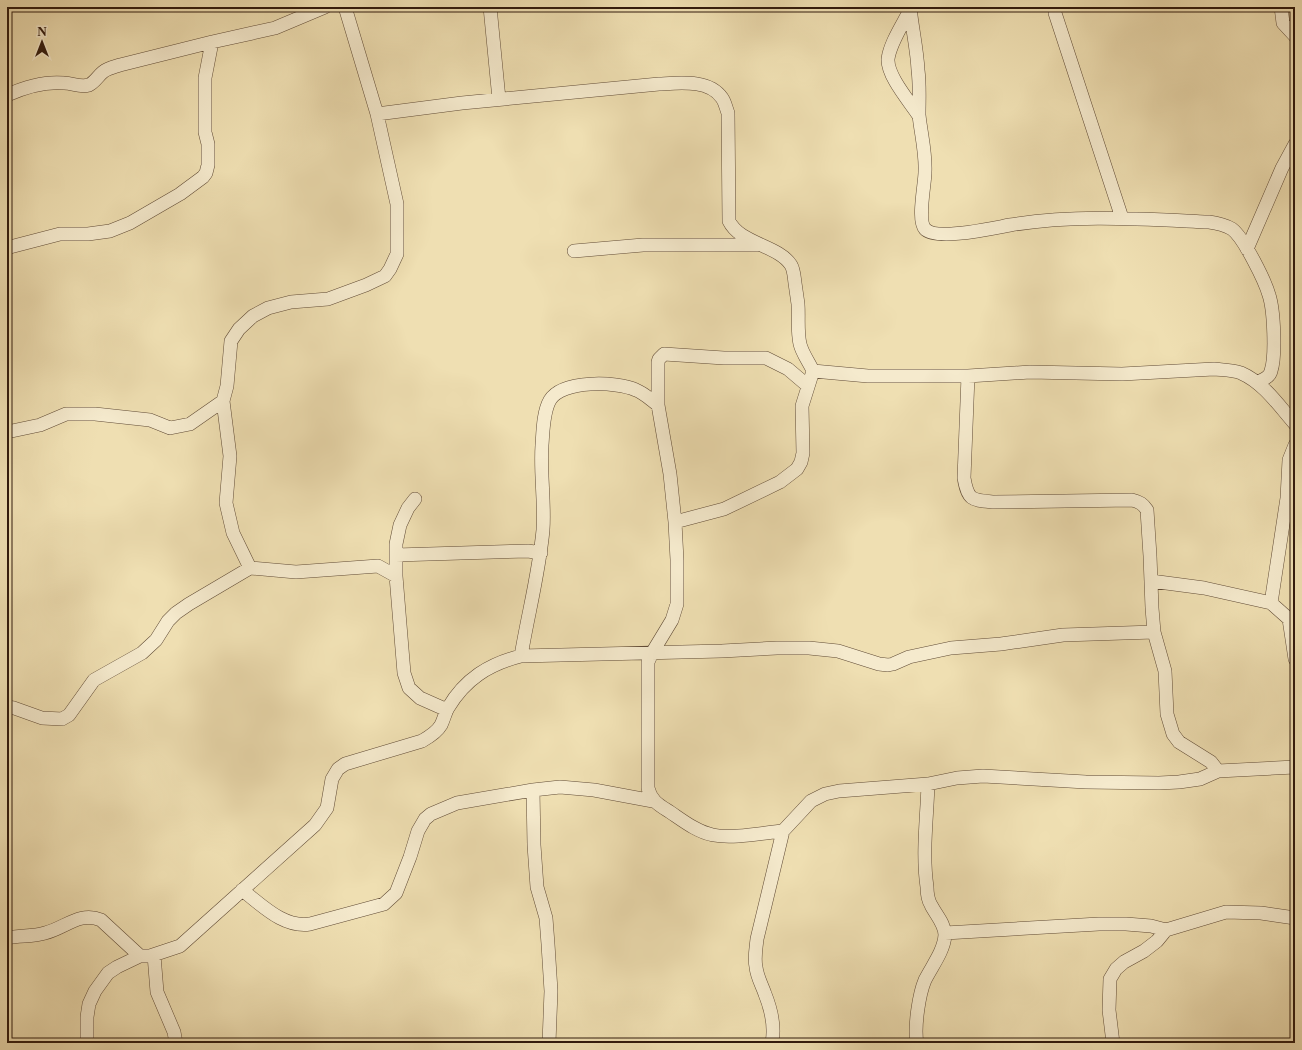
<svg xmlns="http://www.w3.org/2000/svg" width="1302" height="1050" font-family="'Libre Caslon Text',serif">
	<rect width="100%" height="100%" fill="#efdfb2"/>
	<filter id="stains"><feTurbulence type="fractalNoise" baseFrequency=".005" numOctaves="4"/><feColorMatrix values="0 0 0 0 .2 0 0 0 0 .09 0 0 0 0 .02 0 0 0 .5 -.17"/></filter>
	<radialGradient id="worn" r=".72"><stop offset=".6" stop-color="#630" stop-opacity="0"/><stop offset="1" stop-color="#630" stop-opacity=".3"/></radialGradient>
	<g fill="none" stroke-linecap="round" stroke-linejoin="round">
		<defs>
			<path id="minor" d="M490 7 499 99
				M910 7C912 28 917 49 918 70 920 85 919 100 919 115 921 134 926 153 925 172 925 184 917 220 925 229 936 241 993 228 1010 225 1076 214 1142 219 1209 222 1217 223 1225 225 1232 229 1244 238 1265 281 1269 295 1274 310 1276 356 1271 371 1270 377 1263 380 1258 382
				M1281 7 1283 23 1295 36
				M910 10C903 24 890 43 888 59 887 76 910 102 919 116
				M1055 13 1122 218
				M7 95C25 87 44 81 64 83 73 83 80 88 89 85 95 82 98 76 103 72 108 68 114 67 120 65L212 42 275 28 325 7
				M377 114 462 103 659 84C679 83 709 79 722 98 725 102 726 108 728 113L729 221C740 244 778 245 791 265 794 270 794 276 795 283 796 290 797 297 798 304 799 317 797 331 800 344 802 353 809 362 813 371L802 406 803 453 801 462 797 469 780 482 724 509 675 522
				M10 247 60 234H88L110 231 130 223 180 194 203 177 206 173 208 165V144L205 132V78L212 42
				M1247 249 1282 168 1295 144
				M574 251 643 245H758
				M813 371 868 376H968L1030 372 1122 374 1214 369C1223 370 1233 370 1241 373 1264 383 1279 406 1295 424
				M968 376 964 478C968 501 972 500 994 502L1132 500C1140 502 1143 504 1147 510L1150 556 1152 608 1154 632 1165 671 1167 714 1173 734 1179 742 1211 762 1218 771 1295 767
				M7 432 40 425 66 414H95L150 420 170 428 190 424 223 401
				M415 499 408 508 400 525 396 544V576L404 673 409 688 420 698 447 710
				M396 555 528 551 541 553
				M250 568 233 533 226 503 230 456 223 401 227 386 231 341 239 329 253 316 268 308 291 302 328 299 366 285 385 276 390 269 397 254V204L377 114 345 7
				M1151 581 1204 588 1271 603 1289 619 1295 659
				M1271 603 1287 498 1289 460 1295 445
				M521 656 722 651 777 648H809L838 651 879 664 888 665 893 664 909 657 951 648 1001 644 1063 635 1154 632
				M7 707 14 708 42 718 62 719 69 715 94 680 142 653 156 640 168 621 176 613 189 604 250 568 296 572 378 566 396 576
				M533 790 534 845 537 887 546 918 548 944 551 991 549 1043
				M783 831C762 833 733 839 713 835 697 832 682 820 670 812 659 805 651 801 648 788V662L652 653 672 620 677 604V560L675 522 670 474 658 405V362L659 359 664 354 724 358H766L788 369 808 386
				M242 890C262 905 283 928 310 924L384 904 396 893 410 857 418 831 425 819 431 814 457 803 533 790 560 787 594 790 653 801
				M945 933 1099 924H1126L1151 926 1166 930 1226 912 1261 913 1295 918
				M7 938C20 935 32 937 45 933 65 928 80 911 101 920L140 956
				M154 955 157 992 174 1032 176 1043
				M87 1043V1017L89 1004 95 991 108 973 117 967 140 956H150L180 946 315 825 327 808 332 779 338 769 345 764 355 761 422 741C429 737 437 732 441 725 444 719 445 713 448 708 465 679 489 664 521 656 528 614 539 573 543 530 545 502 540 474 542 445 543 432 543 412 550 400 562 380 616 381 636 390 644 393 651 400 658 405
				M772 1043C775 1027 771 1009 765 994 762 985 757 977 756 967 754 958 756 949 757 939L783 831 811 801 825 794 839 791 928 784 957 778 983 776 1086 782 1159 783 1179 782 1200 779 1218 771
				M917 1043C914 1027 919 994 925 980 932 966 944 951 945 935 945 924 936 915 931 905 928 900 927 893 927 887 922 853 927 818 928 784
				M1113 1043 1109 1010 1110 979 1116 969 1124 962 1144 951 1157 941 1166 930"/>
		</defs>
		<use href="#minor" stroke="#604b36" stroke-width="14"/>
		<use href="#minor" stroke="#f5eacd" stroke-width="13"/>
	</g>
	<rect width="1302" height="1050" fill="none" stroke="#efdfb2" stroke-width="24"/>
	<rect x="8" y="8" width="1286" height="1034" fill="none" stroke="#311a0d" stroke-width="2"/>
	<rect x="12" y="12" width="1278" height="1026" fill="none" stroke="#311a0d"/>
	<g transform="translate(42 42)" stroke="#f5eacd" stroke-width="3" paint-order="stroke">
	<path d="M0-3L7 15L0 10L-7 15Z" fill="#311a0d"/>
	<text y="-6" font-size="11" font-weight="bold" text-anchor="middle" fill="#311a0d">N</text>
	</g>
	<rect width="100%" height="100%" filter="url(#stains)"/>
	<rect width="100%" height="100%" fill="url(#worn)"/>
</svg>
